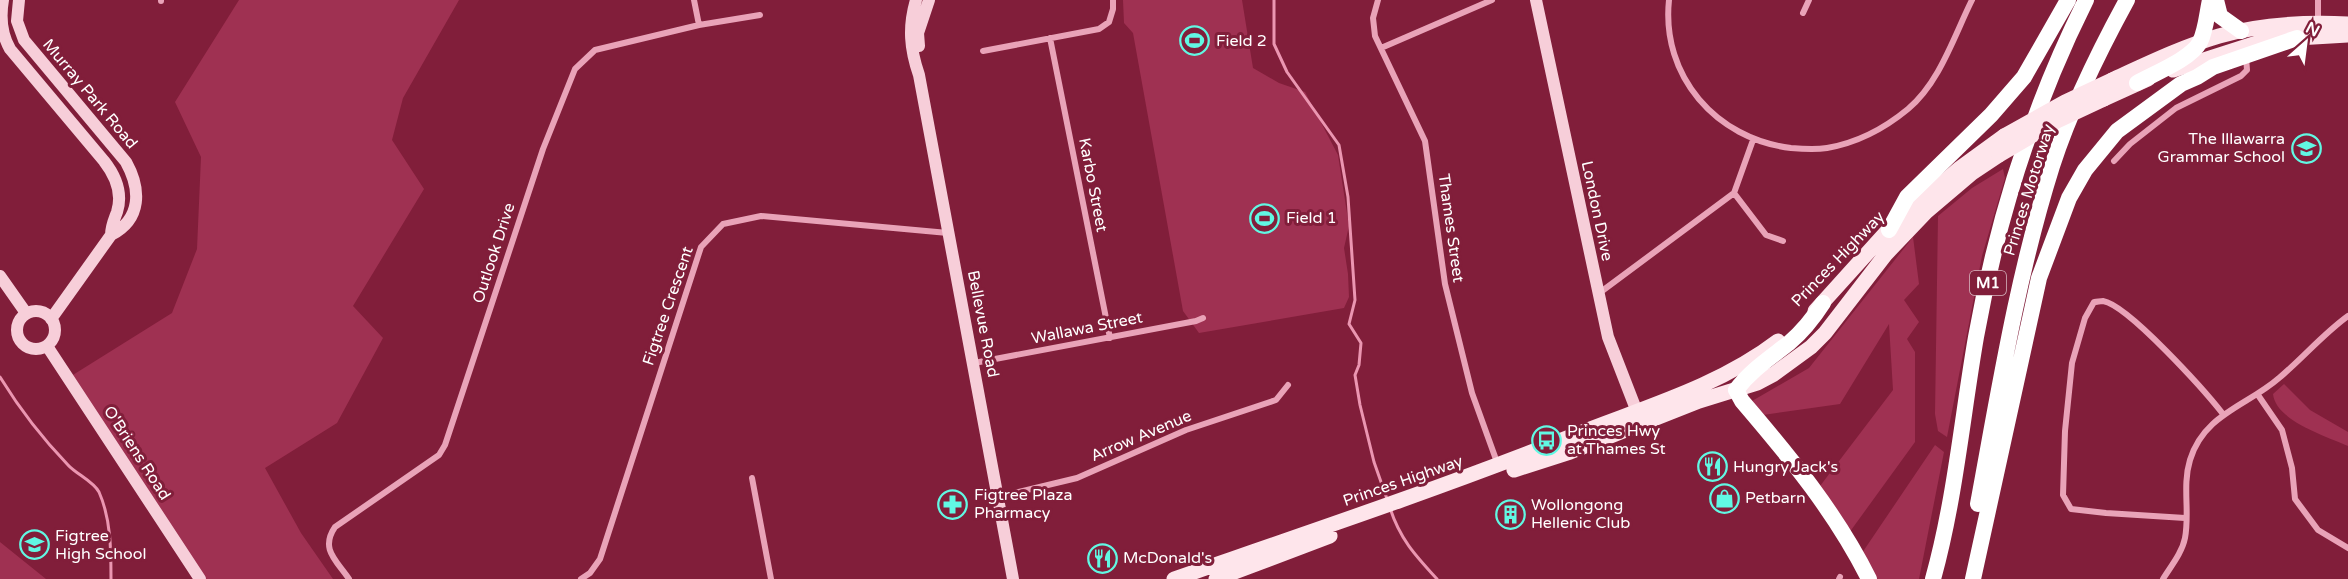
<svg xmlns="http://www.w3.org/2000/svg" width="2348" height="579" font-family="'Varela Round',sans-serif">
	<rect width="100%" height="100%" fill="#811e3a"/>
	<path fill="#9f3152" d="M239 0H459L403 98 392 140 424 189 353 306 383 338 337 423 265 468 301 533 333 579H200L68 378 172 313 197 249 201 157 175 102Z
		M1123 0H1242L1253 68 1279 83 1305 92 1338 155 1349 226 1344 248 1348 274 1349 297 1344 308 1199 333 1183 311 1133 33 1124 23Z
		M2003 169 2005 178 1982 256 1947 437 1938 431 1935 414 1938 216 1972 188Z
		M1913 237 1919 284 1904 300 1919 322 1907 339 1915 352V442L1849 533 1817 490 1893 390 1889 324 1840 404 1763 415 1752 401 1809 368Z
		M2284 384 2310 410 2348 432V446C2326 436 2276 421 2273 394Z
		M1935 445 1944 452 1919 579H1872L1860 556Z
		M0 542 46 579H0Z"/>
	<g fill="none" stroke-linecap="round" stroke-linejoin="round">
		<path stroke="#eb96b1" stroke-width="3" d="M1274 0V44L1287 72 1339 145 1348 197 1355 300 1349 324 1361 343 1359 365 1355 375 1360 405 1374 462 1387 499
			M0 377C19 408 42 438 68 465 76 474 93 481 99 492 111 519 111 550 111 579
			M1390 508C1400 539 1415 555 1437 579"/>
		<path stroke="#e9a3b8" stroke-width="6" d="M694 0 699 25
			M1378 0 1373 18 1375 36 1425 141 1445 284 1472 393 1498 465
			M1669 0C1661 76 1716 139 1791 148 1802 149 1815 150 1827 148 1856 143 1885 128 1908 109 1940 82 1954 36 1972 0
			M161 1V0
			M1803 13 1809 0
			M2318 23V0
			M1050 38 1110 338
			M1381 48 1492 0
			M983 51 1099 29 1109 22 1113 9V0
			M2114 161 2130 144 2176 108 2241 76 2247 70 2246 57
			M1734 193 1766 235 1783 241
			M1598 294 1734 193 1753 140
			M974 363 1196 321 1203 318
			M2258 395 2282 430 2292 468 2295 499 2318 530 2348 548
			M752 478 771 579
			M998 497 1077 478 1186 430 1276 400 1288 385
			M2185 518 2106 513 2071 509 2063 495 2065 431 2072 363 2085 318 2094 302C2097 302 2100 301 2103 301 2128 305 2205 391 2223 414
			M349 579C336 560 320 549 335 527L439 455 445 445 543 149 575 69 595 50 699 25 760 15
			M581 579 590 573 600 559 701 247 723 224 761 216 948 233
			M1839 579 1840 577
			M2163 579C2171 566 2182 553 2185 538 2190 512 2182 486 2190 460 2204 414 2247 406 2279 378 2303 358 2323 334 2348 316"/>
		<path stroke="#f7ced9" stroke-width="12" d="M3 0C0 17 1 33 10 49L104 161C115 175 123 193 117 212 114 220 111 226 111 235
			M19 0 17 21 24 40 126 162C141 189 142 219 111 235L51 319
			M916 0C908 27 910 49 919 75L1013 579
			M1536 0 1608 337 1639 417
			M919 46 918 33 929 0
			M0 276 26 313
			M17 330a19 19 0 1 1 38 0a19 19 0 1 1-38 0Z
			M47 346 200 579"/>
		<path stroke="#fee5eb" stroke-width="15" d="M2173 70 2257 43 2297 38 2348 35
			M2112 80C2147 64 2182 47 2219 36 2261 24 2305 22 2348 24
			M2104 99 2148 79
			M1815 311 1890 228 1960 168 2004 136
			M1514 470 1570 452 1699 401 1757 383 1774 374 1811 347 1825 333 1886 254 1926 212 1972 173 1999 155
			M1174 579C1307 533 1441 488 1572 436 1642 408 1718 387 1778 341
			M1216 579 1330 536"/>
		<path stroke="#fff" stroke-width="16" d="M2216 0 2220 16 2241 31
			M2137 83C2155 73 2191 59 2200 42 2206 30 2207 13 2210 0
			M1889 230 1907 197 1991 115 2024 77 2068 0
			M1823 303C1814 317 1802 332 1789 343 1770 358 1751 370 1736 390L1742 401C1790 457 1836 513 1869 579
			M1978 504C1999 391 2017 277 2052 166 2071 108 2098 53 2127 0
			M1933 579C1955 500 1962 418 1976 337 1997 220 2033 106 2086 0
			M1973 579 2039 278 2069 198 2085 170 2117 131 2181 84 2197 77 2213 67 2297 38"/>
		<path stroke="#fee5eb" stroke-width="15" d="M2004 136 2065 102 2112 80
			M1999 155 2057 121 2104 99"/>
	</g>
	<defs>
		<symbol id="stadium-ring" viewBox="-11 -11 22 22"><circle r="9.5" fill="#811e3a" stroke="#61f8e3" stroke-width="1.5"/><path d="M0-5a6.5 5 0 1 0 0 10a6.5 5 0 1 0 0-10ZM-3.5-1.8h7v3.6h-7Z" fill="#61f8e3"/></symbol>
		<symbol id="school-ring" viewBox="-11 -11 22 22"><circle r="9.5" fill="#811e3a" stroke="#61f8e3" stroke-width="1.5"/><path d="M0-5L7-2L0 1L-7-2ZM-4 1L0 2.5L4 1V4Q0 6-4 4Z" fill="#61f8e3"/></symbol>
		<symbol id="bus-ring" viewBox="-11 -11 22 22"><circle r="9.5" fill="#811e3a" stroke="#61f8e3" stroke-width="1.5"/><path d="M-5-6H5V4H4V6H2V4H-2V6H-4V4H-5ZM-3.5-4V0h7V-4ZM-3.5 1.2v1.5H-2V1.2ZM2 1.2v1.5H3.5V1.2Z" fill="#61f8e3"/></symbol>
		<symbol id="restaurant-ring" viewBox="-11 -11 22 22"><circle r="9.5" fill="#811e3a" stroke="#61f8e3" stroke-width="1.5"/><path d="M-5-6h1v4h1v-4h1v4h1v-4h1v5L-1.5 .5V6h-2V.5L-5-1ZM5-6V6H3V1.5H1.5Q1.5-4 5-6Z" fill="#61f8e3"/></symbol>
		<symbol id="shop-ring" viewBox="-11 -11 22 22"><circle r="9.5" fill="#811e3a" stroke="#61f8e3" stroke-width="1.5"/><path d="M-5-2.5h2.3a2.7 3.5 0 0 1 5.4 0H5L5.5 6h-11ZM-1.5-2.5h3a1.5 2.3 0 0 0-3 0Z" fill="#61f8e3"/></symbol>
		<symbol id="pharmacy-ring" viewBox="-11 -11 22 22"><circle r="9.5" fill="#811e3a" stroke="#61f8e3" stroke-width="1.5"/><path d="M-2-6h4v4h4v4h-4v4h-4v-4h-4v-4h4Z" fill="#61f8e3"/></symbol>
		<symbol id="building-ring" viewBox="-11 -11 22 22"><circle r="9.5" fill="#811e3a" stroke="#61f8e3" stroke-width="1.5"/><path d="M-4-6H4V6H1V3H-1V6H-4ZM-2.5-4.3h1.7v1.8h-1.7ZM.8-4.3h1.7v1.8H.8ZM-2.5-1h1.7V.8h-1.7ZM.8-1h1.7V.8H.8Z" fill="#61f8e3"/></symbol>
	</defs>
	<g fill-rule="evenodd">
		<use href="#stadium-ring" x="1178" y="24" width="33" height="33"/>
		<use href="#school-ring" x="2290" y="132" width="33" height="33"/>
		<use href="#stadium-ring" x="1248" y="202" width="33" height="33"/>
		<use href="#bus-ring" x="1530" y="424" width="33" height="33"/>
		<use href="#restaurant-ring" x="1696" y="450" width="33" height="33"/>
		<use href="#shop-ring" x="1708" y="482" width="33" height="33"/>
		<use href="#pharmacy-ring" x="936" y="488" width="33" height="33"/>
		<use href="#building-ring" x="1494" y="498" width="33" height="33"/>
		<use href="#school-ring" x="18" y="528" width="33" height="33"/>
		<use href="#restaurant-ring" x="1086" y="542" width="33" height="33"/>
	</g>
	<g text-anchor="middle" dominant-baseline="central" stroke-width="6" stroke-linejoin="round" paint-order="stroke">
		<rect fill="#811e3a" stroke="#d9bcc4" stroke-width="1.5" x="1970" y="271" width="36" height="24" rx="4.5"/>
		<g font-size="15" font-weight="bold" fill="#fff">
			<text x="1988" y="283">M1</text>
		</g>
		<g font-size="16" fill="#fff" stroke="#811e3a" text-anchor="start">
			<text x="1216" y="41">Field 2</text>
			<text x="2285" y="139" text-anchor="end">The Illawarra<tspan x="2285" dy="18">Grammar School</tspan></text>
			<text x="1286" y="218">Field 1</text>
			<text x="1567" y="431">Princes Hwy<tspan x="1567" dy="18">at Thames St</tspan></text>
			<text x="1733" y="467">Hungry Jack's</text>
			<text x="974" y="495">Figtree Plaza<tspan x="974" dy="18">Pharmacy</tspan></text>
			<text x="1745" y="498">Petbarn</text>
			<text x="1531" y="505">Wollongong<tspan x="1531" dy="18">Hellenic Club</tspan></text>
			<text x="55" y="536">Figtree<tspan x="55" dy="18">High School</tspan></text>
			<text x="1123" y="558">McDonald's</text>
		</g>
		<g font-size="16" fill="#fff" stroke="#811e3a">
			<text transform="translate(90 94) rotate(50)">Murray Park Road</text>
			<text transform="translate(1093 185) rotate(79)">Karbo Street</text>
			<text transform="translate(2029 190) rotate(-73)">Princes Motorway</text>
			<text transform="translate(1597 211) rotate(78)">London Drive</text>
			<text transform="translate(1451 228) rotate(82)">Thames Street</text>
			<text transform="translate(494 253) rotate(-72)">Outlook Drive</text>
			<text transform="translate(1838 259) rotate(-46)">Princes Highway</text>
			<text transform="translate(668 306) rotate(-71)">Figtree Crescent</text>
			<text transform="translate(983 324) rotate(79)">Bellevue Road</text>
			<text transform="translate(1087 328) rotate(-11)">Wallawa Street</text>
			<text transform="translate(1141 436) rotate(-23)">Arrow Avenue</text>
			<text transform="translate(137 453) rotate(57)">O'Briens Road</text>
			<text transform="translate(1403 481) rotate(-19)">Princes Highway</text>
		</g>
	</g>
	<g transform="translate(2306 42) rotate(28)" stroke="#811e3a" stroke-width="4.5" paint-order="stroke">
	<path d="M0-4.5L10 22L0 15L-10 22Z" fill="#ffffff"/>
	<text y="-9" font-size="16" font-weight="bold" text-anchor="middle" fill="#ffffff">N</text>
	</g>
</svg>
